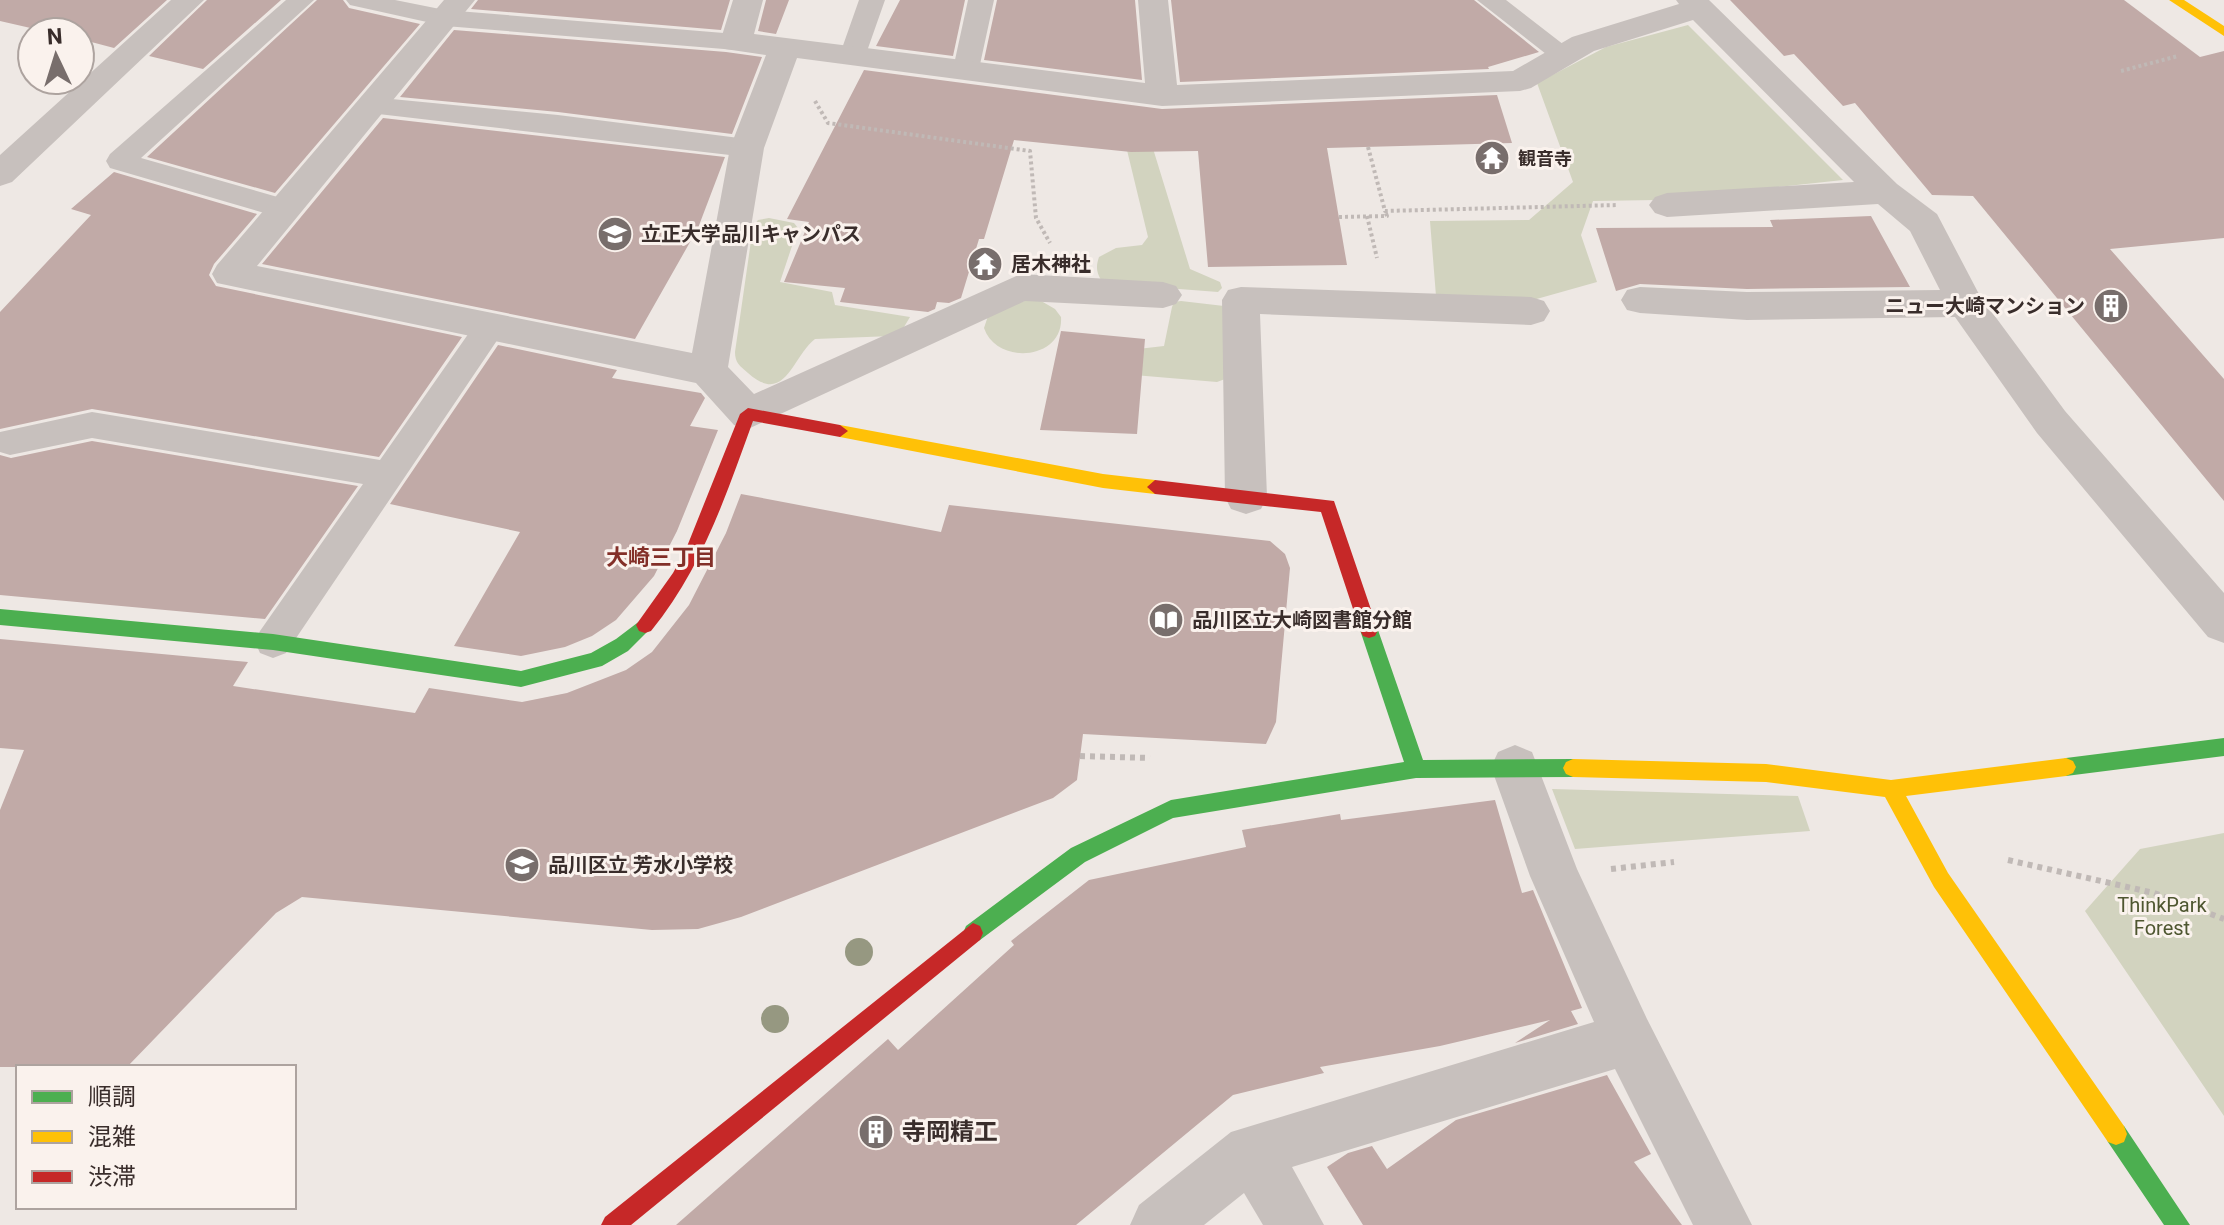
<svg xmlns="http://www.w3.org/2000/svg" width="2224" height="1225" font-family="Roboto,'Noto Sans JP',sans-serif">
	<rect width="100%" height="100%" fill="#eee8e4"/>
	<path fill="#d2d3bf" d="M1688 25 1843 180 1657 200 1593 201 1581 235 1597 282 1533 300 1436 296 1430 221 1529 220 1573 182 1537 83 1606 47Z
		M1143 116 1190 269 1220 282 1222 288 1218 292 1114 284 1101 280C1096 271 1096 266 1099 257L1116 248 1142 245 1148 237 1119 117Z
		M769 218 794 223 798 228 780 282 832 292 835 305 910 317 901 332 892 336 815 339C792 357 785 406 748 373 740 366 735 363 735 352L753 227 758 220Z
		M1036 298 1055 309 1061 317C1064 360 997 366 984 328L990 310Z
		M1181 301 1224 306 1225 379 1217 382 1134 375 1138 349 1164 346 1172 307 1174 302Z
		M1552 789 1798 796 1810 831 1575 849Z
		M2224 833V1116L2085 911 2140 849Z"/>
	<path fill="#c1aaa7" d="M0 0H167L114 48 80 39V32H48L0 21Z
		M207 0H281L203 69 149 56Z
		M317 0H343L349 8 420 24 275 193 147 157Z
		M478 0H730L721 30 471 9Z
		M766 0H789L776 34 758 31Z
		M900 0H965L953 56 876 46Z
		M997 0H1135L1142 80 984 60Z
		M1171 0H1474L1539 52 1488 67 1489 69 1180 82Z
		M1730 0H2124L2200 57 2224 51V238L2110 249 2224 379V501L1973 196 1932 195 1855 103 1843 106 1794 54 1784 56Z
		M454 30 726 52 762 57 732 134 558 112 400 97Z
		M864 70 1162 109 1497 95 1512 143 1327 148 1347 265 1208 267 1198 151 1131 152 1014 140 984 239H979L961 298 949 303 937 302 935 309 928 312 840 302 845 288 784 282 809 222 787 219Z
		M383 118 725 157 698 228 635 339 262 264Z
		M114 172 257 214 214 264 209 275 216 286 462 337 379 457 92 409 0 429V312L91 215 71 209Z
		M1871 216 1910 287 1747 289 1640 284 1616 291 1596 228 1773 227 1770 220Z
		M1061 331 1145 339 1137 434 1040 430Z
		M498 345 617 370 612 378 701 393 705 398 690 426 718 430 677 531 654 576 616 620 592 636 565 647 521 656 454 646 520 532 390 504Z
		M92 441 358 486 265 619 0 595V455L11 458Z
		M741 494 941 532 949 505 1270 541 1285 554 1290 568 1276 722 1266 744 1083 734 1077 780 1053 798 741 917 698 929 652 930 302 897 276 913 127 1067H0V810L24 750 0 748V639L248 662 233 686 415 713 429 688 522 702 567 693 626 670 652 652 689 605 726 533Z
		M1495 800 1522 893 1533 890 1582 1008 1571 1011 1578 1024 1515 1043 1550 1020 1440 1046 1320 1067 1324 1073 1233 1095 1076 1225H676L888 1039 898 1050 1014 945 1011 941 1089 880 1246 847 1242 830 1340 814 1341 820Z
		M1607 1075 1651 1154 1634 1162 1682 1225H1363L1327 1167 1348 1153 1372 1146 1387 1169 1456 1120Z"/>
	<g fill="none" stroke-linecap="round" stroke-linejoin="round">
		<path stroke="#c0b9b6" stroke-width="4" stroke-dasharray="3 3" stroke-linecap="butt" d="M2121 71 2178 56
			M815 101 828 123 1030 151 1036 218 1050 243
			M1368 147 1385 211 1618 205
			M1367 216 1377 258
			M1339 217 1387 216 1385 211"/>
		<path stroke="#c0b9b6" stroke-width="6" stroke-dasharray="5 5" stroke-linecap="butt" d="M1080 756 1150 758
			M2008 860 2154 893 2224 919
			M1611 869 1674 862"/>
		<path fill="#c7c0bd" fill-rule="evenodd" d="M286 0H314L141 158 295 202 299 209 295 216 285 219 110 168 106 161 110 154Z
			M346 0H395L445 10 736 34 745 36 749 42 745 48 736 50 445 26 350 5Z
			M859 0H885L866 54 862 60H844L840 54Z
			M968 0H994L979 69 975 75 966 77 957 75 953 69Z
			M1477 0H1506L1577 55 1573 61H1555Z
			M371 97 558 115 747 139 757 142 761 148 757 154 747 157 361 112 358 106 361 100Z
			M489 317 500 320 504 328 500 336 286 653 273 658 260 653 255 642 260 631 363 484 92 438 10 455 0 452V432L92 412 380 460 478 320Z"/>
		<path fill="#c7c0bd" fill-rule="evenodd" d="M171 0H204L12 182 0 186V155Z
			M444 0H475L257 266 692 353 730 148 766 55 725 49 720 42 733 0H763L754 34 1145 83 1138 0H1168L1177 85 1513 71 1572 37 1679 4 1676 0H1709L1897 184 1937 214 1980 296 2065 411 2224 593V643L2208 637 2037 433 1955 317 1747 320 1640 313 1627 310 1621 300 1627 290 1640 287 1747 292 1940 290 1910 231 1878 204 1667 217 1655 213 1649 205 1655 197 1667 193 1854 182 1693 20 1594 51 1531 88 1520 91 1162 106 797 58 764 148 728 367 754 394 1021 274 1163 282 1176 286 1182 295 1176 304 1163 308 1025 301 748 429 734 425 696 383 217 283 212 274 217 265Z
			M1241 287 1531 297 1544 301 1550 311 1544 321 1531 325 1260 314 1267 497 1261 509 1246 514 1231 509 1225 497 1222 300 1228 290Z
			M1515 745 1532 752 1577 869 1647 1019 1752 1225H1693L1615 1069 1292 1167 1324 1225H1263L1244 1193 1204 1225H1130L1139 1205 1231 1132 1594 1022 1530 876 1491 767 1498 752Z"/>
		<path fill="#4caf50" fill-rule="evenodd" d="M0 609 273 634 521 671 591 653 616 639 645 617 651 619 654 625 628 651 602 666 521 687 273 650 0 625Z
			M1369 622 1375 624 1378 630 1423 760 1573 759 1580 762 1583 768 1580 774 1573 777 1416 778 1173 818 1085 862 980 940 973 943 966 940 963 933 966 926 1071 848 1171 800 1404 762 1360 630 1363 624Z
			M2224 738V756L2066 776 2059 773 2056 767 2059 761 2066 758Z
			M2116 1123 2124 1126 2190 1225H2164L2108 1142 2105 1134 2108 1126Z"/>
		<path fill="#ffc107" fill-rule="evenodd" d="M2169 0H2184L2224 26V36Z
			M840 425 1103 474 1155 480 1163 487 1155 494 1103 488 840 437 832 431Z
			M2066 758 2073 761 2076 767 2073 773 2066 776 1906 796 1948 873 2124 1126 2127 1134 2124 1142 2116 1145 2108 1142 1934 887 1885 797 1766 782 1573 777 1566 774 1563 768 1566 762 1573 759 1766 764 1891 780Z"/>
		<path fill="#c62828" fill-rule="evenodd" d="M748 408 840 425 848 431 840 437 753 421C726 495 702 569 651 631L645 633 639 631 636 625 673 573 686 549 740 414Z
			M1155 480 1334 501 1378 630 1375 636 1369 638 1363 636 1360 630 1321 512 1155 494 1147 487Z
			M973 923 980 926 983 933 980 940 631 1225H601L605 1217Z"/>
	</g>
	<g fill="#969881">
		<circle cx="859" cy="952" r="14"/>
		<circle cx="775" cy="1019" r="14"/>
	</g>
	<defs>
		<symbol id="temple-disc" viewBox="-11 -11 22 22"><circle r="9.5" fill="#786e6c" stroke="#faf2ed"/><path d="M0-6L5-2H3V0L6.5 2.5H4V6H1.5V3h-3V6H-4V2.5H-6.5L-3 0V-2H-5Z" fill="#fff"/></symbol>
		<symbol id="university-disc" viewBox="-11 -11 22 22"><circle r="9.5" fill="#786e6c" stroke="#faf2ed"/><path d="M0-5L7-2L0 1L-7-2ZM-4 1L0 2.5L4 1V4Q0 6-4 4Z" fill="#fff"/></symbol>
		<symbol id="building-disc" viewBox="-11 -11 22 22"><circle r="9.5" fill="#786e6c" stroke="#faf2ed"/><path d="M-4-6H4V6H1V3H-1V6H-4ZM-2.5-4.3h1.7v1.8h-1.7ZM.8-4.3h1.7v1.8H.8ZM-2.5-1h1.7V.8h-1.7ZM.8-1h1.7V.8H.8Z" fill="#fff"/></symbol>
		<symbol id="library-disc" viewBox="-11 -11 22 22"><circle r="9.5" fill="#786e6c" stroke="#faf2ed"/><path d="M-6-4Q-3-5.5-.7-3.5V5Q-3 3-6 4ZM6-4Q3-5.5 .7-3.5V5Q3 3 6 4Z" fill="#fff"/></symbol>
		<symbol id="school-disc" viewBox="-11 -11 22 22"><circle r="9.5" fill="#786e6c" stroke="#faf2ed"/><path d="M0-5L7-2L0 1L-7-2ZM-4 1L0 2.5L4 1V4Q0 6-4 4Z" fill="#fff"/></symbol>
	</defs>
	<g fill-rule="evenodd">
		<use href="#temple-disc" x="1472" y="138" width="40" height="40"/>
		<use href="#university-disc" x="595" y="214" width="40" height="40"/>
		<use href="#temple-disc" x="965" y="244" width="40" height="40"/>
		<use href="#building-disc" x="2091" y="286" width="40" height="40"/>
		<use href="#library-disc" x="1146" y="600" width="40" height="40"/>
		<use href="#school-disc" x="502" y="845" width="40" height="40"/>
		<use href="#building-disc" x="856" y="1112" width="40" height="40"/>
	</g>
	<g text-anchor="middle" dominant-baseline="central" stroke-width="6" stroke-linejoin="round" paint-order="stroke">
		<g font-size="18" font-weight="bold" fill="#392d2b" stroke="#faf2ed" text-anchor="start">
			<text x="1518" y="158">観音寺</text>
		</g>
		<g font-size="20" font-weight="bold" fill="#392d2b" stroke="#faf2ed" text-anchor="start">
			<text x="641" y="234">立正大学品川キャンパス</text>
			<text x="1011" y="264">居木神社</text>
			<text x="2085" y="306" text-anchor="end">ニュー大崎マンション</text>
			<text x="1192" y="620">品川区立大崎図書館分館</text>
			<text x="548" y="865">品川区立 芳水小学校</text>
		</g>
		<g font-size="20" fill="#4e5630" stroke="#faf2ed">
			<text x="2162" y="905">ThinkPark<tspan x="2162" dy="23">Forest</tspan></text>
		</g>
		<g font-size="22" font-weight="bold" fill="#832f28" stroke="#faf2ed">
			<text x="661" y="557">大崎三丁目</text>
		</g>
		<g font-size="24" font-weight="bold" fill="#392d2b" stroke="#faf2ed" text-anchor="start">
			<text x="902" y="1132">寺岡精工</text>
		</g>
	</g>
	<rect x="16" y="1065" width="280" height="144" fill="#faf2ed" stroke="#ada39f" stroke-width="2"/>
	<rect x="32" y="1091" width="40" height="12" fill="#4caf50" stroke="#ada39f" stroke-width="2"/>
	<text x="88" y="1105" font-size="24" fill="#392d2b">順調</text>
	<rect x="32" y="1131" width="40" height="12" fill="#ffc107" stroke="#ada39f" stroke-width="2"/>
	<text x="88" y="1145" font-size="24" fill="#392d2b">混雑</text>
	<rect x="32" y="1171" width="40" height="12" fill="#c62828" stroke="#ada39f" stroke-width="2"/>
	<text x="88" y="1185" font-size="24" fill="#392d2b">渋滞</text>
	<g transform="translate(56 56) rotate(356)"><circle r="38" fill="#faf2ed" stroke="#ada39f" stroke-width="2"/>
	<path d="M0-6L14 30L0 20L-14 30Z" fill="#786e6c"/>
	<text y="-12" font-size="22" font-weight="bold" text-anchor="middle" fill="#392d2b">N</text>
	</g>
</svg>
